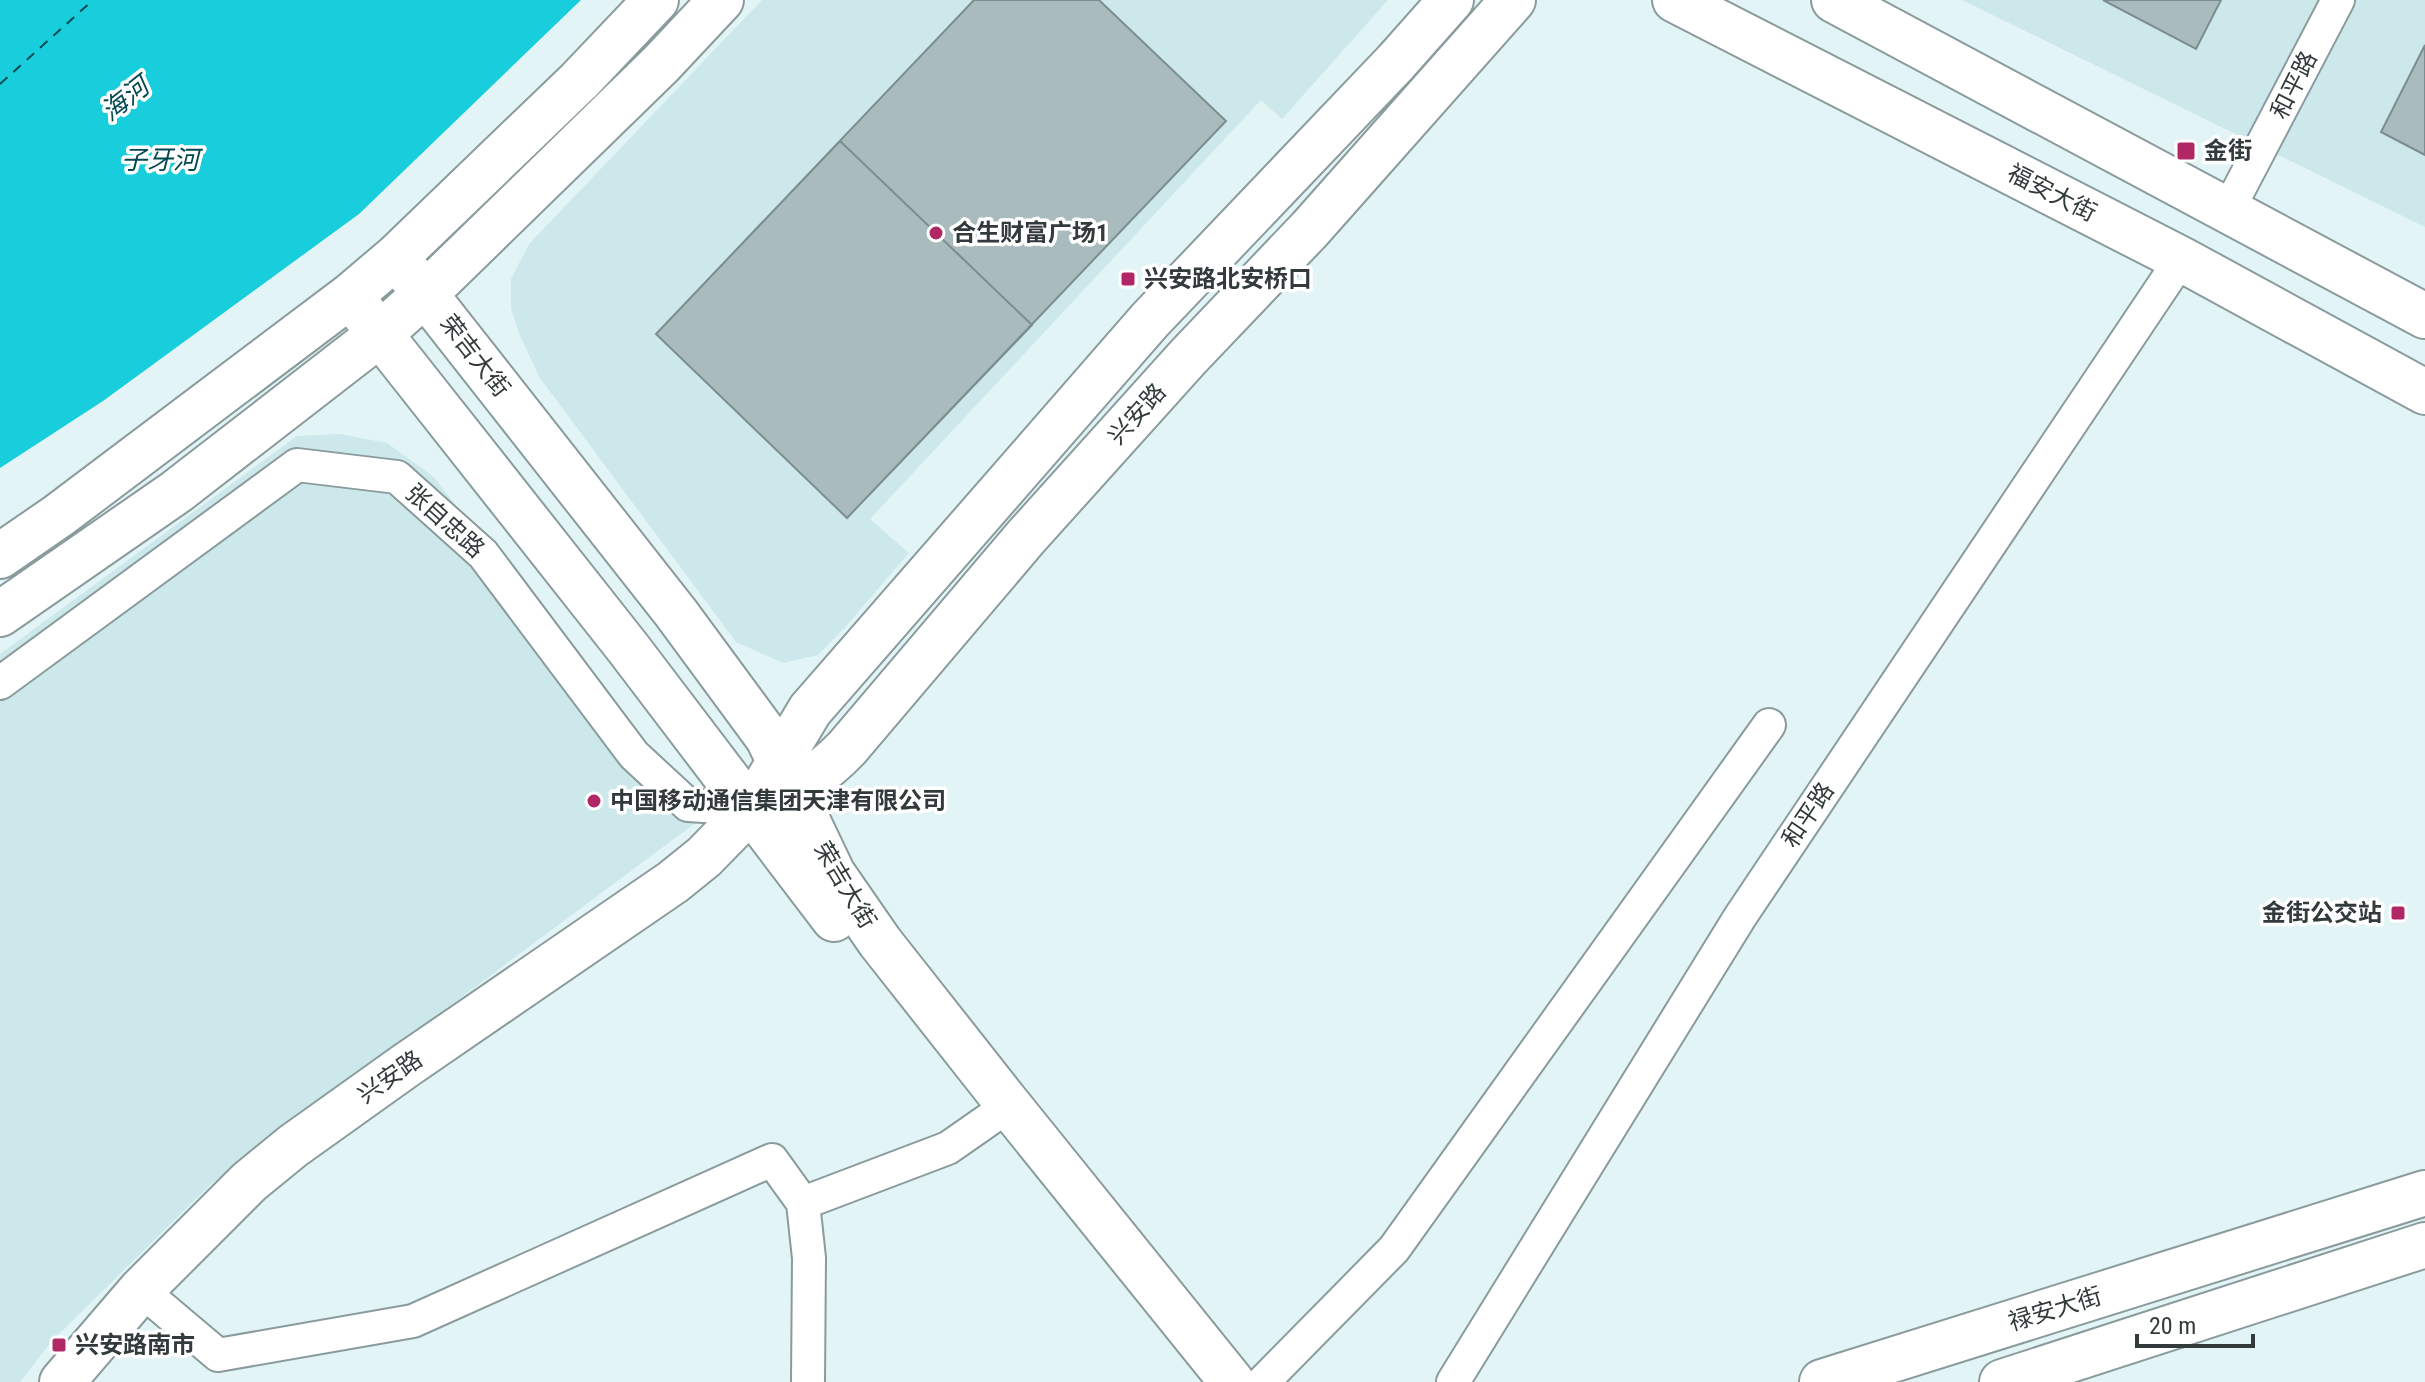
<svg xmlns="http://www.w3.org/2000/svg" width="2425" height="1382" font-family="'Roboto Condensed','Noto Sans SC',sans-serif">
	<rect width="100%" height="100%" fill="#e2f4f6"/>
	<path fill="#cde8eb" d="M762 0H1388L1282 119 1261 100 870 519 909 553 848 624 818 655 783 663 736 642 540 378 520 336 511 309V279L529 244Z
		M1962 0H2425V227Z
		M340 434 387 443 434 477 698 821 212 1183 52 1341 20 1382H0V654L297 436Z"/>
	<path fill="#18cedd" d="M0 0H581L359 214 103 401 0 468Z"/>
	<g fill="none" stroke-linecap="round" stroke-linejoin="round">
		<path stroke="#004950" stroke-width="2" stroke-dasharray="10 8" stroke-linecap="butt" d="M0 84 93 0"/>
	</g>
	<path fill="#a9bbbd" stroke="#7c8d8f" stroke-width="2" d="M974 0H1099L1226 121 847 518 656 334Z
		M2103 0H2221L2196 49Z
		M2425 45V155L2381 132Z
		M840 141 1032 325 847 518 656 334Z"/>
	<g fill="none" stroke-linecap="round" stroke-linejoin="round">
		<defs>
			<path id="street" d="M2227 212 2338 0
				M0 683 297 465 397 477 483 554 634 755 688 805 751 809
				M803 1203 948 1148 991 1118
				M141 1290 218 1355 413 1321 772 1160 803 1203 809 1258 808 1382
				M1263 1382 1394 1249 1769 725
				M1453 1382 1740 917 2181 259"/>
			<path id="secondary" d="M1675 0 2181 259 2425 392
				M1834 0 2425 316
				M396 257 676 613 768 738 833 874 880 942 1007 1103 1232 1382
				M350 296 628 648 834 919
				M0 556 58 516 350 296 396 257 579 81 656 0
				M0 614 176 492 380 334 426 293 661 64 721 0
				M768 802C799 789 823 773 847 748L1026 537 1188 357 1310 229 1513 0
				M62 1382 141 1290 249 1182 293 1146 405 1066 673 882 704 857 751 809 810 710 1150 320 1396 62 1451 0
				M1822 1382 2425 1193
				M2002 1382 2425 1245"/>
		</defs>
		<use href="#street" stroke="#8a9b9d" stroke-width="36"/>
		<use href="#secondary" stroke="#8a9b9d" stroke-width="48"/>
		<use href="#street" stroke="#fff" stroke-width="32"/>
		<use href="#secondary" stroke="#fff" stroke-width="44"/>
	</g>
	<g fill="#b12765" stroke="#fff" stroke-width="3">
		<rect x="2176" y="141" width="20" height="20" rx="4"/>
		<circle cx="936" cy="233" r="8"/>
		<rect x="1120" y="271" width="16" height="16" rx="4"/>
		<circle cx="594" cy="801" r="8"/>
		<rect x="2390" y="905" width="16" height="16" rx="4"/>
		<rect x="51" y="1337" width="16" height="16" rx="4"/>
	</g>
	<g text-anchor="middle" dominant-baseline="central" stroke-width="7" stroke-linejoin="round" paint-order="stroke">
		<g font-size="24" fill="#323a3b" stroke="#fff">
			<text transform="translate(2294 85) rotate(-63)">和平路</text>
			<text transform="translate(2052 193) rotate(27)">福安大街</text>
			<text transform="translate(475 356) rotate(52)">荣吉大街</text>
			<text transform="translate(1137 414) rotate(-48)">兴安路</text>
			<text transform="translate(445 521) rotate(42)">张自忠路</text>
			<text transform="translate(1808 815) rotate(-56)">和平路</text>
			<text transform="translate(845 885) rotate(59)">荣吉大街</text>
			<text transform="translate(390 1077) rotate(-35)">兴安路</text>
			<text transform="translate(2055 1309) rotate(-17)">禄安大街</text>
		</g>
		<g font-size="24" font-weight="bold" fill="#323a3b" stroke="#fff" text-anchor="start">
			<text x="2204" y="151">金街</text>
			<text x="952" y="233">合生财富广场1</text>
			<text x="1144" y="279">兴安路北安桥口</text>
			<text x="610" y="801">中国移动通信集团天津有限公司</text>
			<text x="2382" y="913" text-anchor="end">金街公交站</text>
			<text x="75" y="1345">兴安路南市</text>
		</g>
		<g font-size="26" font-style="italic" fill="#004950" stroke="#fff">
			<text transform="translate(125 99) rotate(-38)">海河</text>
			<text x="160" y="160">子牙河</text>
		</g>
	</g>
	<path d="M2137 1334v12h116v-12" fill="none" stroke="#323a3b" stroke-width="4"/>
	<text x="2149" y="1334" font-size="24" fill="#323a3b" stroke="#ffffff" stroke-width="6" paint-order="stroke">20 m</text>
</svg>
